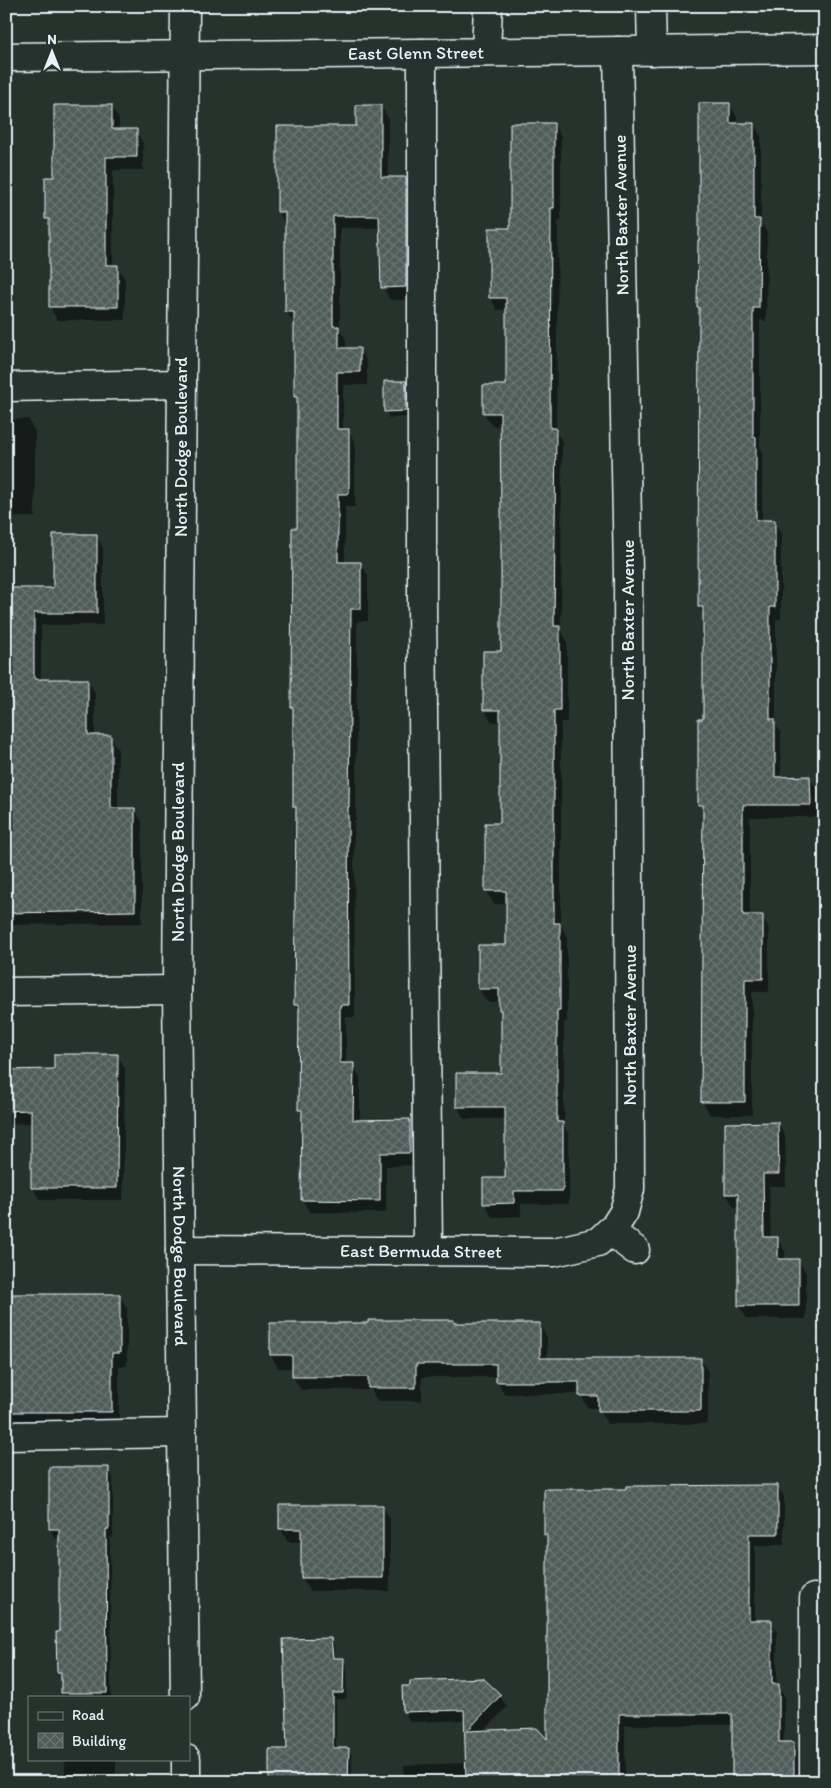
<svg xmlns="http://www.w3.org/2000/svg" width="831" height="1788" font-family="Itim,sans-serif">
	<defs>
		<pattern id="building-cross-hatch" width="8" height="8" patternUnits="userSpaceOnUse" patternTransform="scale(1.25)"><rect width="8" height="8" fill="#505c59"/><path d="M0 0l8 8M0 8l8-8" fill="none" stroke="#697472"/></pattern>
	</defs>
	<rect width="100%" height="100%" fill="#26332d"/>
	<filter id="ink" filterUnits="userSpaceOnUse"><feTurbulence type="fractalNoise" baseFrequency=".02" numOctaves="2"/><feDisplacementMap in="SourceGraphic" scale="10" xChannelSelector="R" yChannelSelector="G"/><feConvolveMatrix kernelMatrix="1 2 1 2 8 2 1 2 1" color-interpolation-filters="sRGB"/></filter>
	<g filter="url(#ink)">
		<path fill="#0007" fill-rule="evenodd" d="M729 104 737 117V124H754L761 137V223L767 233 766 321 760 320V447L762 451V521H774L781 534V619H776V725L781 733V778L809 777 817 790 818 817H750V916H762L769 929V992H752V1115H710L703 1102 704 812 699 804 704 720V615L699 607 700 311 698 307 699 241Z
			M111 106 119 119V130H136L143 143V170H113V266H117L125 279V320H57L50 307V225L46 219 55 178Z
			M381 106 388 118V178H406L413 191V300H390L383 287 381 228H340V330L346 339V349H360L367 362V385H343V430H348L355 443V507H345V563H361L368 576V621H357L356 820H354L355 1017H346V1065H353L360 1077V1122L409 1120 417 1133V1165L386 1166V1213L310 1212 302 1200 303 1116 299 1109 300 1013 295 1005 297 811 295 807V712L292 707 298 530V402L295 397V324H294L286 311V225L278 212V127H357Z
			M554 124 561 137V221H558L556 431 562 442 561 630 567 641V722H561V926L567 937V1022H564V1126L569 1136V1204H521V1216L492 1217 485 1204 506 1180V1119H464L457 1106 502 1074V1013L500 1009V1002H487L479 989V946H507V904H494L486 891V824H502V722H492L484 709 502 653V426H492L484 413 507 387V310H497L490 297 511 230Z
			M406 382 409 388V417L389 418 385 411Z
			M6 419H28L35 432V517H6Z
			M96 535 103 548V625H41V680H88L95 693V737H110L118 750V809H135L142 822V923L6 925V589H55Z
			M117 1055 125 1068 123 1200H40L32 1187V1123L6 1124V1072L55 1070Z
			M778 1123 785 1136 786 1186H769L771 1238H777L785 1251V1260H798L806 1273V1319H747L739 1306V1207H734L726 1194V1124Z
			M6 1295H119L127 1308V1366H119V1425H6Z
			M454 1321 456 1325H540L547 1338V1359H701L708 1372V1424H607L599 1408H588L580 1394H504L497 1381V1377H422V1401H377L371 1390H301L293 1377V1368H278L271 1355 370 1324Z
			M50 1469H108L113 1477V1538H110L111 1697H65L62 1693V1678L59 1672 60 1633V1538H55L50 1529Z
			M777 1486 784 1497V1545H755V1621H771L777 1632V1685L784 1696V1743H794L800 1754V1782H404V1765L467 1763 466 1720 410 1722 404 1711 482 1679 500 1696 507 1707 483 1732 549 1741V1541L545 1535 628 1490ZM625 1725H733V1775H625Z
			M281 1506H382L390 1519V1591H310L302 1578V1542H288L281 1529Z
			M330 1639 334 1645 335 1659H343L347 1666 346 1699H336V1749H348L352 1755V1782H271L288 1750Z
			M65 1759H116V1774L106 1775V1782H65Z"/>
		<path fill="url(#building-cross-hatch)" stroke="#e8f1f8" d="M699 103H730V123H754V219H760L759 308H753V437H756V520H775V607H770V719H775V777L810 776 811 805H743V915H763V979H745V1102H701L703 805H698V719H703V607H698L699 307H697L698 240H699Z
			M54 105H112V129H137V157H106V265H118V307H49V219H45V177H54Z
			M356 105H381V177H406V287L381 288 379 216H333V326H339V348H360V372H337V429H349V494H338V562H361V609H351L349 807H348L349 1005H340V1063H354L353 1120 410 1119V1153H380V1201L301 1200 302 1110H298L299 1005H294L296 807H293V708H291L292 528H297V397H294V312H285V212H277V126H356Z
			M510 123H554V208H551L550 428H556L554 626H560V710H554V923H560V1010H557V1122H563V1191H514V1203L483 1204V1178H505V1107H456V1073H501V1010H499V989H478V945H506V891H485V823H500V710H483V651H501V512L500 413H483V385H506V298H489V228H510Z
			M384 381H406V411L384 412Z
			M53 534H97V613H34V679H88V735H111V808H135V911L6 913V588H53Z
			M54 1054H118L117 1188H31V1110L6 1111V1070L54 1069Z
			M778 1122 779 1174H763L764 1237H778V1259H799V1306H738V1194H725V1123Z
			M6 1294H120V1353H112V1412H6Z
			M368 1320H454V1323H540V1358H701V1411H598V1396H579V1382H496V1364H416V1388H368V1377H292V1355H270V1323H368Z
			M49 1467H109V1529H106L107 1693H61V1672H57L56 1632H59V1529H49Z
			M778 1485V1534H749V1620H772V1684H779V1742H794V1782H732V1714H619V1782H466L464 1710 403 1712 402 1686H410V1681L483 1678 501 1695 467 1731 537 1728 547 1739V1535H544V1489H626V1486Z
			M279 1505H383V1578H301V1529H279Z
			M331 1638 333 1658H344L343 1693H333V1748H349L348 1782H269V1749H287L283 1639Z"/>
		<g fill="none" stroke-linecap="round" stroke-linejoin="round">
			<defs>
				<g id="minor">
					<path id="s1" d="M185 6 177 990 185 1697"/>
					<path d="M651 6 652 51"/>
					<path d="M486 52 488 6"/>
					<path d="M422 53V603L428 1251"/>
					<path id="s2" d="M6 57 825 49"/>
					<path d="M6 387 182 384"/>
					<path d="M6 992 177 990"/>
					<path d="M610 1231 635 1250"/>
					<path id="s3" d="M180 1250 554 1252 598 1242 615 1226 624 1212 630 1189 628 573 618 51"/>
					<path d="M6 1436 182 1433"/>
					<path d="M186 1759V1782"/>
					<path d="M814 1782V1598"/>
				</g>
			</defs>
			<use href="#minor" stroke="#e8f1f8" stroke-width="31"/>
			<use href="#minor" stroke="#26332d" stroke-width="28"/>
		</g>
	</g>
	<g text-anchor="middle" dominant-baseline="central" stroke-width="4" stroke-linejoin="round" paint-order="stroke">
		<g font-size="18" fill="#e8f1f8" stroke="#26332d">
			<text stroke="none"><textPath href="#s2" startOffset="410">East Glenn Street</textPath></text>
			<text transform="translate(621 215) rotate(-91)">North Baxter Avenue</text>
			<text transform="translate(181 447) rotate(-90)">North Dodge Boulevard</text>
			<text transform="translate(628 620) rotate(-90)">North Baxter Avenue</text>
			<text transform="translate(178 852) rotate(-90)">North Dodge Boulevard</text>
			<text transform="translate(630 1025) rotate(-90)">North Baxter Avenue</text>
			<text stroke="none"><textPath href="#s3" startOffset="241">East Bermuda Street</textPath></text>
			<text stroke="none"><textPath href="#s1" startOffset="1250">North Dodge Boulevard</textPath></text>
		</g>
	</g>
	<rect width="831" height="1788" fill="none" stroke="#26332d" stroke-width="25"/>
	<rect x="12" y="12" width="806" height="1763" fill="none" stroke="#e8f1f8" stroke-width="2" filter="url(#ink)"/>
	<rect x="28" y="1696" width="162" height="65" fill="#26332d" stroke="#747f7e"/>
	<rect x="38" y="1712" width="25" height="8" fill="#26332d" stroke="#747f7e"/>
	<text x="72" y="1720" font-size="15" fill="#e8f1f8">Road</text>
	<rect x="38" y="1733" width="25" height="15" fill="url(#building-cross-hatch)" stroke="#747f7e"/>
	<text x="72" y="1746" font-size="15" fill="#e8f1f8">Building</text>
	<g transform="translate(52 52)" stroke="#26332d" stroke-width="4" paint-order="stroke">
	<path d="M0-4L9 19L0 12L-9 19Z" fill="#e8f1f8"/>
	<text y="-8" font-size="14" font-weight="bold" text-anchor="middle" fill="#e8f1f8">N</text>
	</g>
</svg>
